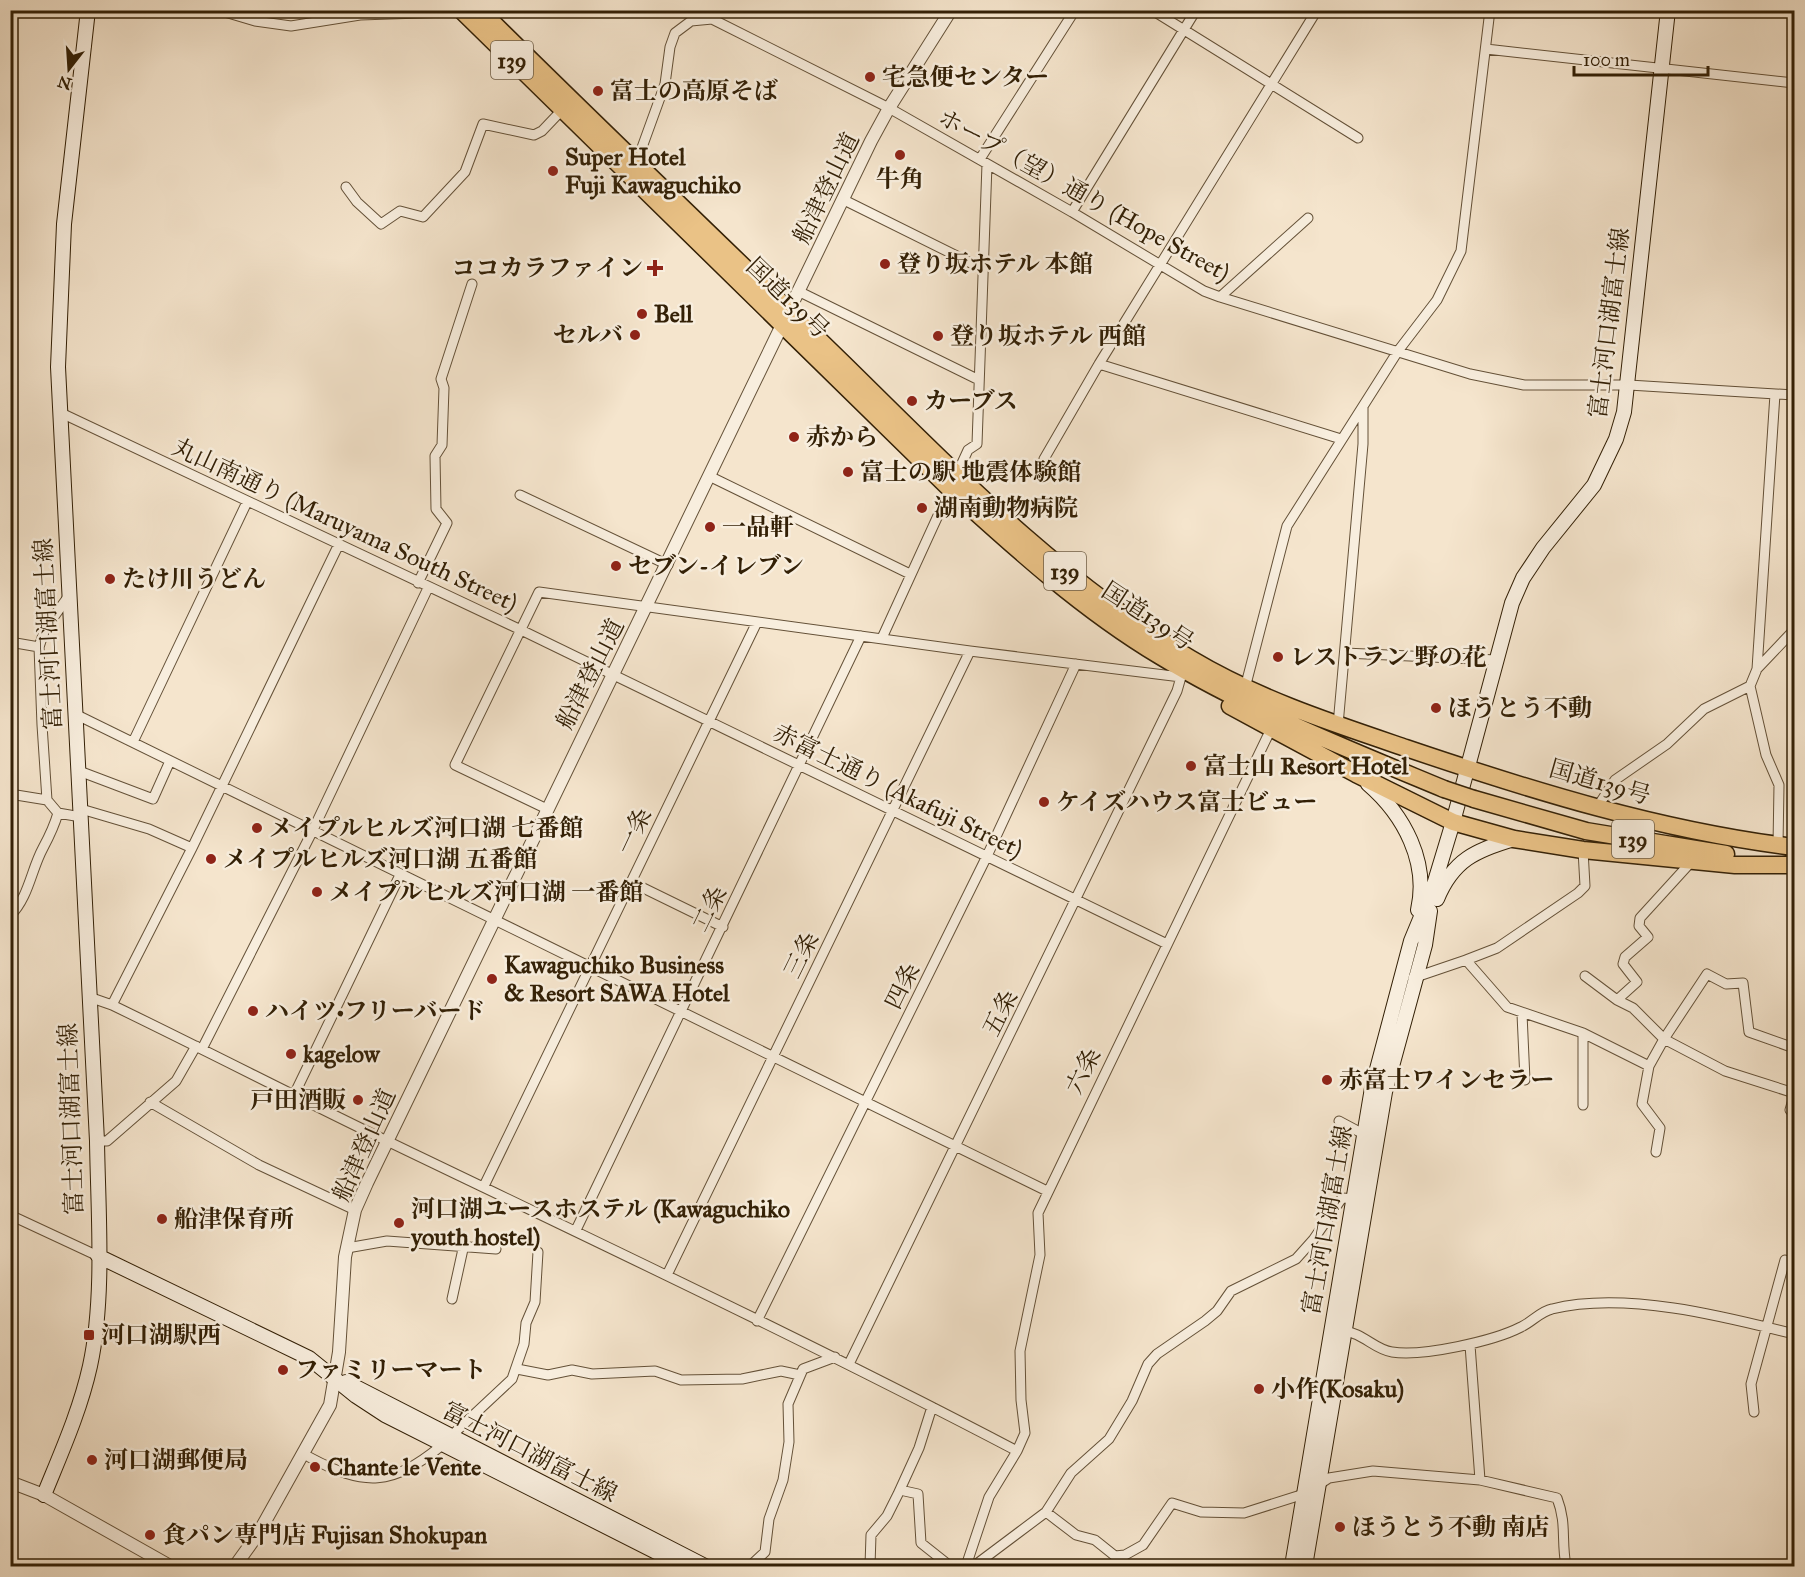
<svg xmlns="http://www.w3.org/2000/svg" width="1805" height="1577" font-family="'IM FELL Great Primer','Noto Serif JP',serif">
	<rect width="100%" height="100%" fill="#f5e5cd"/>
	<filter id="stains"><feTurbulence type="fractalNoise" baseFrequency=".00333" numOctaves="4"/><feColorMatrix values="0 0 0 0 .2 0 0 0 0 .09 0 0 0 0 .02 0 0 0 .5 -.17"/></filter>
	<radialGradient id="worn" r=".72"><stop offset=".6" stop-color="#630" stop-opacity="0"/><stop offset="1" stop-color="#630" stop-opacity=".3"/></radialGradient>
	<g fill="none" stroke-linecap="round" stroke-linejoin="round">
		<defs>
			<path id="minor" d="M218 10 255 21 291 26 360 15 450 12
				M1152 10 1358 138
				M1486 49 1794 83
				M980 159 1075 10
				M636 164 665 84 670 47 675 33 691 21 712 19 889 108 1072 212 1204 291 1220 297 1470 374 1524 385H1629L1794 395
				M346 187 357 202 381 224 400 211 423 217 465 172 483 124 534 135 542 131 562 110
				M844 200 981 268
				M1072 212 1196 10
				M800 292 979 380
				M1220 297 1308 218
				M1099 364 1341 439
				M59 412 521 630 1167 944
				M1044 459 1099 364 1317 10
				M709 476 910 574
				M520 495 668 565
				M418 583 447 523 436 509 435 456 442 445 444 388 441 379 472 284
				M68 597 45 629 39 647 42 725 47 800 58 813 81 817
				M882 638 968 450 977 444 987 164
				M10 642 39 647
				M1345 653 1496 660
				M1757 669 1794 630
				M1750 686 1766 755 1779 785 1778 845
				M1245 688 1287 526 1398 351 1437 300 1461 251 1490 10
				M75 714 1047 1191
				M1338 725 1363 444V408
				M133 742 247 502
				M79 771 153 799 170 761
				M10 794 47 800
				M1598 806 1615 780 1667 744 1704 709 1750 686 1757 669 1775 394
				M81 809 149 829 192 848
				M547 809 455 765 539 592 970 651 1181 677 1177 691 849 1364
				M631 882 723 927
				M10 916C29 897 31 870 43 848 50 835 54 827 58 813
				M1466 960 1497 948 1578 893 1585 886 1583 850
				M1585 976 1617 1000 1633 1008 1664 1039 1725 1071 1794 1093
				M1413 978 1466 960 1507 1007 1583 1033 1649 1066 1664 1039 1707 974 1726 984 1743 983 1749 1032 1794 1048
				M89 997 112 1005C203 1049 294 1096 385 1140 597 1242 809 1342 1017 1451
				M1617 1000 1637 982 1623 964 1625 957 1648 937 1639 926 1640 918 1692 861
				M112 1005 192 848 338 546
				M1522 1014 1525 1080
				M202 1049 312 832 428 588
				M1649 1066 1642 1104 1660 1128 1656 1152
				M294 1095 400 875
				M1794 1096 1790 1110 1794 1111
				M150 1102 259 1165 355 1210
				M1583 1105V1033
				M1339 1121 1369 1137
				M97 1141H107L176 1081 196 1046
				M484 1186 757 622
				M10 1215 98 1256
				M576 1230 861 636
				M347 1248 387 1241 496 1249
				M667 1275 970 651
				M452 1299 463 1249
				M757 1321 987 856 1076 664
				M1343 1331C1362 1332 1375 1350 1392 1352 1422 1357 1494 1341 1521 1327 1532 1322 1541 1311 1552 1309 1624 1291 1723 1316 1794 1334
				M1470 1345 1480 1480
				M517 1369 548 1375 572 1370 592 1374 655 1371 681 1380 742 1379 781 1371 800 1375
				M1754 1412 1751 1384 1785 1260
				M450 1437 512 1379 524 1344 526 1323 535 1302 538 1252
				M309 1457C365 1487 392 1486 441 1446
				M900 1490 918 1494 921 1543 950 1566
				M1046 1512 1071 1473 1109 1439 1132 1401 1148 1364 1157 1354 1205 1321 1217 1311 1231 1291 1296 1259 1313 1240 1342 1198 1358 1199
				M750 1566 765 1552 769 1519 783 1480 789 1442 788 1404 803 1369 835 1357
				M870 1566 871 1535 887 1516 898 1494 919 1448 932 1407
				M966 1566 989 1497 1017 1451 1025 1433 1021 1400 1020 1351 1040 1255 1038 1213 1271 729
				M974 1566 1046 1512 1076 1535 1095 1540 1115 1556 1125 1555 1143 1545 1172 1503 1201 1512 1244 1513 1304 1494 1329 1478 1373 1471 1480 1480 1557 1498C1567 1524 1561 1540 1566 1566"/>
			<path id="tertiary" d="M10 1482 44 1495 170 1566
				M235 1566 258 1534 330 1405 339 1352 345 1257 355 1210 367 1183 871 141 889 108 951 10"/>
			<path id="secondary" d="M1368 784C1404 815 1429 862 1418 910
				M1437 899C1453 860 1476 850 1514 839
				M98 1256 309 1358 356 1396 385 1415 684 1566
				M346 1382 705 1566
				M44 1495C61 1453 80 1411 90 1366 105 1297 98 1211 97 1141L58 367 64 224 88 10
				M1292 1566 1372 1088 1411 941 1433 888 1453 822 1512 603 1523 578 1543 548 1594 485 1616 439 1624 412 1668 10
				M1305 1566 1385 1092 1425 945 1430 911"/>
			<path id="trunk" d="M461 10 950 489C1016 549 1083 610 1160 656 1249 710 1348 749 1444 789
				M480 10C600 129 722 245 843 363 952 470 1059 581 1191 659 1258 699 1332 723 1406 748 1533 791 1662 831 1794 847
				M1230 706 1356 774 1453 822 1514 839 1583 850 1735 865H1794
				M1474 799 1586 831 1726 854"/>
		</defs>
		<use href="#minor" stroke="#645138" stroke-width="11"/>
		<use href="#tertiary" stroke="#645138" stroke-width="14"/>
		<use href="#secondary" stroke="#332006" stroke-width="16"/>
		<use href="#trunk" stroke="#332006" stroke-width="19"/>
		<use href="#minor" stroke="#f8eede" stroke-width="9"/>
		<use href="#tertiary" stroke="#f8eede" stroke-width="12"/>
		<use href="#secondary" stroke="#f8eede" stroke-width="14"/>
		<use href="#trunk" stroke="#eac286" stroke-width="16"/>
		<defs>
			<path id="trunk-bridge" d="M1444 789 1474 799"/>
		</defs>
		<use href="#trunk-bridge" stroke="#332006" stroke-width="19" stroke-linecap="butt"/>
		<use href="#trunk-bridge" stroke="#eac286" stroke-width="16"/>
	</g>
	<g fill="#8f2418" stroke="#f8eede" stroke-width="2">
		<circle cx="870" cy="77" r="6"/>
		<circle cx="598" cy="91" r="6"/>
		<circle cx="900" cy="155" r="6"/>
		<circle cx="553" cy="171" r="6"/>
		<circle cx="885" cy="264" r="6"/>
		<path d="M652 259h6v6h6v6h-6v6h-6v-6h-6v-6h6z"/>
		<circle cx="642" cy="314" r="6"/>
		<circle cx="635" cy="335" r="6"/>
		<circle cx="938" cy="336" r="6"/>
		<circle cx="912" cy="401" r="6"/>
		<circle cx="794" cy="437" r="6"/>
		<circle cx="848" cy="472" r="6"/>
		<circle cx="922" cy="508" r="6"/>
		<circle cx="710" cy="527" r="6"/>
		<circle cx="616" cy="566" r="6"/>
		<circle cx="110" cy="579" r="6"/>
		<circle cx="1278" cy="657" r="6"/>
		<circle cx="1436" cy="708" r="6"/>
		<circle cx="1191" cy="766" r="6"/>
		<circle cx="1044" cy="802" r="6"/>
		<circle cx="257" cy="828" r="6"/>
		<circle cx="211" cy="859" r="6"/>
		<circle cx="317" cy="892" r="6"/>
		<circle cx="492" cy="979" r="6"/>
		<circle cx="253" cy="1011" r="6"/>
		<circle cx="291" cy="1054" r="6"/>
		<circle cx="1327" cy="1080" r="6"/>
		<circle cx="358" cy="1100" r="6"/>
		<circle cx="162" cy="1219" r="6"/>
		<circle cx="399" cy="1223" r="6"/>
		<rect x="83" y="1329" width="12" height="12" rx="3"/>
		<circle cx="283" cy="1370" r="6"/>
		<circle cx="1259" cy="1389" r="6"/>
		<circle cx="92" cy="1460" r="6"/>
		<circle cx="315" cy="1467" r="6"/>
		<circle cx="1340" cy="1527" r="6"/>
		<circle cx="150" cy="1535" r="6"/>
	</g>
	<g text-anchor="middle" dominant-baseline="central" stroke-width="5" stroke-linejoin="round" paint-order="stroke">
		<g fill="#f8eede" stroke="#6e5e47" stroke-width="1.5">
			<rect x="491" y="41" width="42" height="38" rx="4.5"/>
			<rect x="1044" y="552" width="42" height="38" rx="4.5"/>
			<rect x="1612" y="820" width="42" height="38" rx="4.5"/>
		</g>
		<g font-size="22" font-weight="bold" fill="#332006">
			<text x="512" y="60">139</text>
			<text x="1065" y="571">139</text>
			<text x="1633" y="839">139</text>
		</g>
		<g font-size="24" font-weight="bold" fill="#332006" stroke="#f8eede" text-anchor="start">
			<text x="882" y="77">宅急便センター</text>
			<text x="610" y="91">富士の高原そば</text>
			<text x="565" y="157">Super Hotel<tspan x="565" dy="28">Fuji Kawaguchiko</tspan></text>
			<text x="900" y="179" text-anchor="middle">牛角</text>
			<text x="897" y="264">登り坂ホテル 本館</text>
			<text x="643" y="268" text-anchor="end">ココカラファイン</text>
			<text x="654" y="314">Bell</text>
			<text x="623" y="335" text-anchor="end">セルバ</text>
			<text x="950" y="336">登り坂ホテル 西館</text>
			<text x="924" y="401">カーブス</text>
			<text x="806" y="437">赤から</text>
			<text x="860" y="472">富士の駅 地震体験館</text>
			<text x="934" y="508">湖南動物病院</text>
			<text x="722" y="527">一品軒</text>
			<text x="628" y="566">セブン-イレブン</text>
			<text x="122" y="579">たけ川うどん</text>
			<text x="1290" y="657">レストラン 野の花</text>
			<text x="1448" y="708">ほうとう不動</text>
			<text x="1203" y="766">富士山 Resort Hotel</text>
			<text x="1056" y="802">ケイズハウス富士ビュー</text>
			<text x="269" y="828">メイプルヒルズ河口湖 七番館</text>
			<text x="223" y="859">メイプルヒルズ河口湖 五番館</text>
			<text x="329" y="892">メイプルヒルズ河口湖 一番館</text>
			<text x="504" y="965">Kawaguchiko Business<tspan x="504" dy="28">&amp; Resort SAWA Hotel</tspan></text>
			<text x="265" y="1011">ハイツ•フリーバード</text>
			<text x="303" y="1054">kagelow</text>
			<text x="1339" y="1080">赤富士ワインセラー</text>
			<text x="346" y="1100" text-anchor="end">戸田酒販</text>
			<text x="411" y="1209">河口湖ユースホステル (Kawaguchiko<tspan x="411" dy="28">youth hostel)</tspan></text>
			<text x="174" y="1219">船津保育所</text>
			<text x="101" y="1335">河口湖駅西</text>
			<text x="295" y="1370">ファミリーマート</text>
			<text x="1271" y="1389">小作(Kosaku)</text>
			<text x="104" y="1460">河口湖郵便局</text>
			<text x="327" y="1467">Chante le Vente</text>
			<text x="1352" y="1527">ほうとう不動 南店</text>
			<text x="162" y="1535">食パン専門店 Fujisan Shokupan</text>
		</g>
		<g font-size="24" fill="#332006" stroke="#f8eede">
			<text transform="translate(826 188) rotate(-64)">船津登山道</text>
			<text transform="translate(1084 195) rotate(29)">ホープ（望）通り (Hope Street)</text>
			<text transform="translate(788 298) rotate(44)">国道139号</text>
			<text transform="translate(1609 323) rotate(-83)">富士河口湖富士線</text>
			<text transform="translate(345 525) rotate(25)">丸山南通り (Maruyama South Street)</text>
			<text transform="translate(1148 616) rotate(33)">国道139号</text>
			<text transform="translate(48 634) rotate(-93)">富士河口湖富士線</text>
			<text transform="translate(590 674) rotate(-63)">船津登山道</text>
			<text transform="translate(1600 782) rotate(16)">国道139号</text>
			<text transform="translate(898 791) rotate(26)">赤富士通り (Akafuji Street)</text>
			<text transform="translate(634 831) rotate(-65)">一条</text>
			<text transform="translate(709 909) rotate(-64)">二条</text>
			<text transform="translate(801 955) rotate(-64)">三条</text>
			<text transform="translate(902 986) rotate(-64)">四条</text>
			<text transform="translate(1000 1013) rotate(-64)">五条</text>
			<text transform="translate(1083 1071) rotate(-64)">六条</text>
			<text transform="translate(71 1119) rotate(-92)">富士河口湖富士線</text>
			<text transform="translate(364 1145) rotate(-66)">船津登山道</text>
			<text transform="translate(1327 1220) rotate(-80)">富士河口湖富士線</text>
			<text transform="translate(530 1452) rotate(27)">富士河口湖富士線</text>
		</g>
	</g>
	<rect width="1805" height="1577" fill="none" stroke="#f5e5cd" stroke-width="36"/>
	<rect x="12" y="12" width="1781" height="1553" fill="none" stroke="#332006" stroke-width="3"/>
	<rect x="18" y="18" width="1769" height="1541" fill="none" stroke="#332006" stroke-width="1.5"/>
	<g transform="translate(69 69) rotate(197)" stroke="#f8eede" stroke-width="4.5" paint-order="stroke">
	<path d="M0-4.5L10 22L0 15L-10 22Z" fill="#332006"/>
	<text y="-9" font-size="16" font-weight="bold" text-anchor="middle" fill="#332006">N</text>
	</g>
	<path d="M1574 66v9h134v-9" fill="none" stroke="#332006" stroke-width="3"/>
	<text x="1583" y="66" font-size="18" fill="#332006" stroke="#f8eede" stroke-width="4.5" paint-order="stroke">100 m</text>
	<rect width="100%" height="100%" filter="url(#stains)"/>
	<rect width="100%" height="100%" fill="url(#worn)"/>
</svg>
